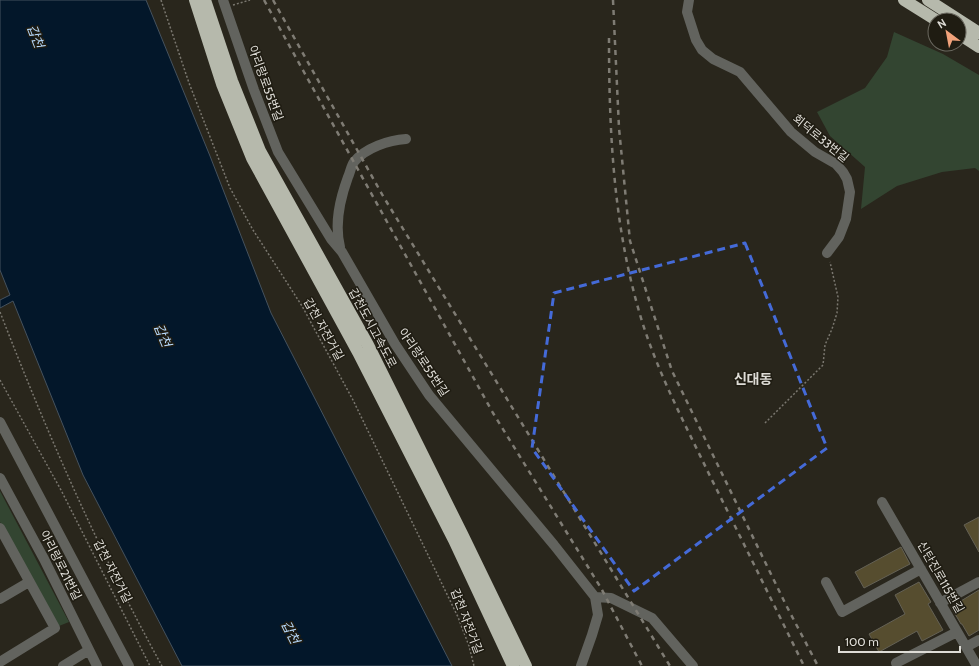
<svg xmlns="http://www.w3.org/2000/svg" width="979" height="666" font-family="Cabin,'Noto Sans KR',sans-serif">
	<rect width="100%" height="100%" fill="#29261c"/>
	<path fill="#334531" d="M894 32 943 54 979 75V171L975 168 942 172 897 186 861 209 865 167 830 136 817 112 865 88 887 57Z
		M0 491 69 622 59 626 0 522Z"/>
	<path fill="#03172a" stroke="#45525e" d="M0 0H146L210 156 271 313 452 666H182L83 475 13 301 0 308V300L10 295 0 270Z"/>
	<path fill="#564d2f" stroke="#646155" d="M979 517V552L964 525Z
		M901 547 910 564 864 588 855 572Z
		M919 582 931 602 928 604 943 630 922 641 917 631 879 652 869 634 905 614 895 595Z
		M979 590V630L969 636 962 624H961L951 607Z"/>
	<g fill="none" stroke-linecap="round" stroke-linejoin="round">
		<path stroke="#7a776f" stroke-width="1.5" stroke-dasharray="2 2" stroke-linecap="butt" d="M161 0 189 83 230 188 253 230 302 306 353 400 458 617 469 646 474 666
			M233 5 250 0
			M0 312C47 433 99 552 162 666
			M0 380 62 492 150 666
			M765 423 823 365 825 345 832 329 837 313 838 297 830 262"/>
		<path stroke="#62635e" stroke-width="10" d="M223 0 254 90 278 152 331 239 342 252 395 344 429 395 554 545 595 597 611 598 652 618 693 666
			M689 0 687 12 696 40 702 50 713 59 740 72 791 132 815 152 836 164 843 172 847 179 850 192 846 219 839 237 827 253
			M340 247C334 223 340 199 348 177 350 173 351 166 354 162 365 148 389 140 406 139
			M0 422 129 666
			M0 478 44 559 97 666
			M882 502 977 666
			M0 528 55 628 0 662
			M826 582 842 612 921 569
			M0 599 29 582
			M940 603 979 582
			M966 647 979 640
			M896 663 957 632
			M63 666 89 650
			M581 666 592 635 598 615 595 597"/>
		<path stroke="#b6b9ac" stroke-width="12" d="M195 0 222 84 252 158 358 352 454 540 513 666
			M205 0 232 81 260 151 368 345 462 534 526 666
			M904 0 936 20
			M928 0 979 33
			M959 34 979 47"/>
		<path stroke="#7f7c74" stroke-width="2.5" stroke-dasharray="5 5" stroke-linecap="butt" d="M264 0 493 413 601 588 642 666
			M273 0 383 196 670 666
			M613 0 619 128 630 241 672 371 786 605 818 666
			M609 38C609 127 613 218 637 304 653 364 683 420 710 476 742 540 773 603 804 666"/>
	</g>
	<path fill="none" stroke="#446ad8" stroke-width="3" stroke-dasharray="8 5" stroke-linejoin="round" d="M745 243 827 448 634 591 532 448 554 293Z"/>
	<g text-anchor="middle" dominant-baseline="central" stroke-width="3" stroke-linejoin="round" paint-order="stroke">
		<g font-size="12" fill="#dedcd6" stroke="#1f1c12">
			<text transform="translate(266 83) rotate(70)">아리랑로55번길</text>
			<text transform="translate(821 138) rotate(39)">회덕로33번길</text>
			<text transform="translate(373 328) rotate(62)">갑천도시고속도로</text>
			<text transform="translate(324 329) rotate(61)">갑천 자전거길</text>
			<text transform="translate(424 362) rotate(56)">아리랑로55번길</text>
			<text transform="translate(61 565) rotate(63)">아리랑로21번길</text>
			<text transform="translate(113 571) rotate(63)">갑천 자전거길</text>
			<text transform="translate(941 577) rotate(60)">신탄진로115번길</text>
			<text transform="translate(467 621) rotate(69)">갑천 자전거길</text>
		</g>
		<g font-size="13" font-style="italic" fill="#b7dafd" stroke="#1f1c12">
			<text transform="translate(36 36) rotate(69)">갑천</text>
			<text transform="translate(163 335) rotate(67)">갑천</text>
			<text transform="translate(291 632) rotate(63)">갑천</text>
		</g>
		<g font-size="14" font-weight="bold" fill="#dedcd6" stroke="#1f1c12">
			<text x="753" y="379">신대동</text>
		</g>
	</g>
	<g transform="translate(947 32) rotate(328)"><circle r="19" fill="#1f1c12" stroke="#6b6960"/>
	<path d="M0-3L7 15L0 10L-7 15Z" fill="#f1a27b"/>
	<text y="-6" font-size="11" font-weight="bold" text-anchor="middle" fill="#dedcd6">N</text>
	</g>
	<path d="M839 646v6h121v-6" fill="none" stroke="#dedcd6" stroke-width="2"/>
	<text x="845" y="646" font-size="12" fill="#dedcd6" stroke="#1f1c12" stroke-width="3" paint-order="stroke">100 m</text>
</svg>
